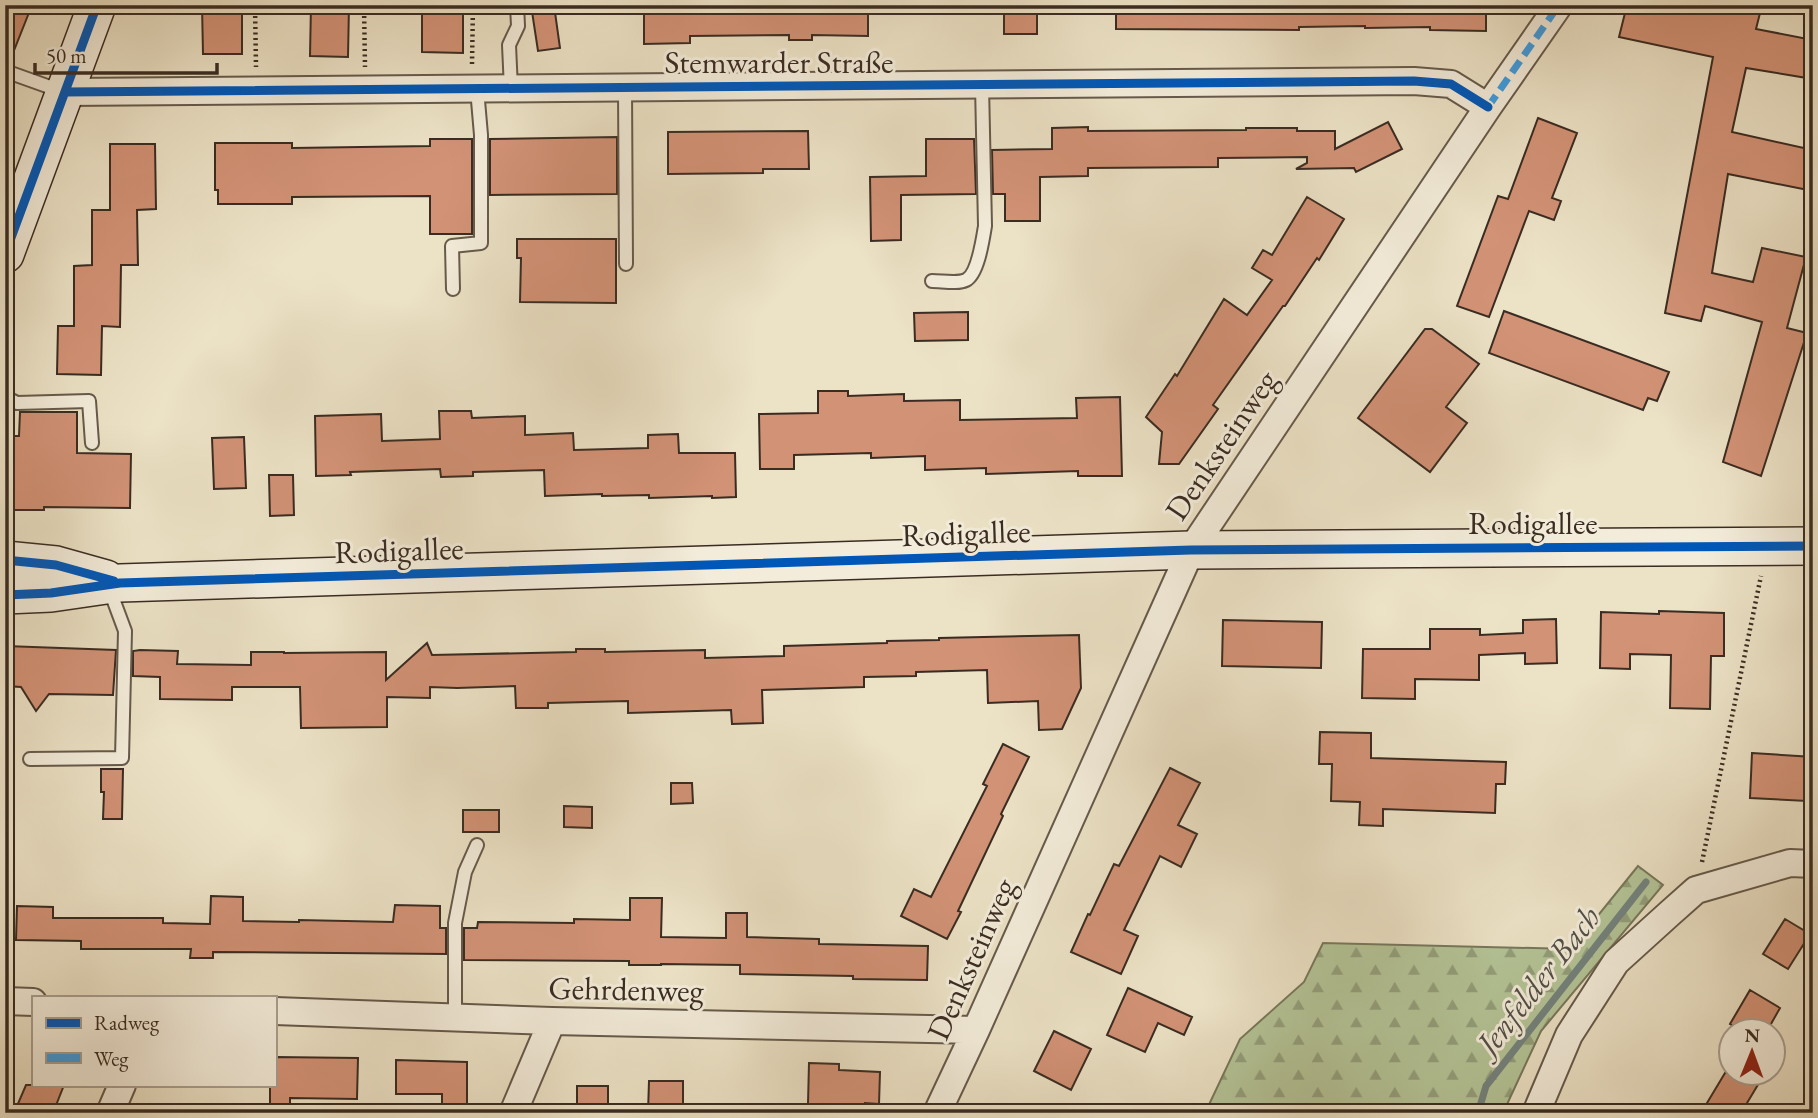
<svg xmlns="http://www.w3.org/2000/svg" width="1818" height="1118" font-family="'EB Garamond',serif">
	<defs>
		<pattern id="forest-firs" width="22" height="20" patternUnits="userSpaceOnUse" patternTransform="scale(1.75)"><rect width="22" height="20" fill="#b4c497"/><path d="M5 1l3.5 6h-7zM16 11l3.5 6h-7z" fill="#939f7b"/></pattern>
	</defs>
	<rect width="100%" height="100%" fill="#ece2c6"/>
	<filter id="stains"><feTurbulence type="fractalNoise" baseFrequency=".00286" numOctaves="4"/><feColorMatrix values="0 0 0 0 .2 0 0 0 0 .09 0 0 0 0 .02 0 0 0 .5 -.17"/></filter>
	<radialGradient id="worn" r=".72"><stop offset=".6" stop-color="#630" stop-opacity="0"/><stop offset="1" stop-color="#630" stop-opacity=".3"/></radialGradient>
	<path fill="url(#forest-firs)" stroke="#77785c" stroke-width="2" d="M1638 866 1663 885 1541 1031 1503 1113H1205L1240 1039 1304 982 1323 943 1571 949Z"/>
	<g fill="none" stroke-linecap="round" stroke-linejoin="round">
		<path stroke="#74837e" stroke-width="7" d="M1478 1113 1486 1086 1646 882"/>
	</g>
	<path fill="#d29276" stroke="#3a2c22" stroke-width="2" d="M5 5H32L9 63 5 62Z
		M202 5H242V54H203Z
		M311 5H349L348 57 310 56Z
		M422 5H463V53L422 52Z
		M531 5H554L560 48 538 51Z
		M644 5H868V36L812 35V40H789V35L690 36V43L644 44Z
		M1004 5H1037V34H1004Z
		M1116 5H1461V11L1486 10V31L1430 30V27L1365 28V26L1299 27V30L1116 29Z
		M1627 5H1762L1756 29 1813 40V79L1746 68 1732 132 1813 150V191L1728 174 1712 273 1753 282 1762 248 1806 257 1787 328 1807 333 1761 476 1723 462 1762 322 1705 306 1701 321 1665 313 1713 57 1619 37Z
		M1538 118 1577 133 1552 198 1561 201 1554 220 1529 211 1489 317 1457 306 1498 196 1508 199Z
		M1388 122 1402 149 1356 172 1354 168 1296 169 1307 163V157L1218 158V167L1088 168V176L1040 177V221H1005V194H993L992 150 1052 149V128L1088 127V131L1246 130V128H1297V131H1335V149Z
		M808 131 809 169H763V173L668 174V132Z
		M617 137V194L490 195V139Z
		M430 139H472V234H430V196L292 197V204H218V190H215V143H292V148L430 146Z
		M926 139H974L976 194 901 195V240L871 241 870 177 926 176Z
		M110 144H155L156 209 137 210 138 265H121L120 327 102 326 101 375 57 374 58 326H74V266L92 265V210H110Z
		M1307 197 1344 219 1319 260 1317 258 1285 306H1283L1213 405 1218 409 1179 464H1159L1162 432 1146 417 1175 374 1177 376 1224 299 1247 315 1272 280 1252 268 1263 250 1272 255Z
		M517 239H616V303L520 302 521 258H517Z
		M1504 311 1669 372 1657 401 1648 398 1643 410 1489 353Z
		M968 312V340L915 341 914 313Z
		M1425 329H1432L1479 364 1446 407 1467 423 1430 472 1358 418Z
		M818 391H848V396L904 394V401L960 400V420L1077 418 1076 398 1120 397 1122 476H1078V471L986 474V468L925 470V456L871 458V453L794 455V469H760L759 414 818 413Z
		M439 411H471L472 418 525 416V435L573 433 574 450 648 448V435L678 434 679 453H735L736 497 712 498V496L649 498V495L602 496V494L545 496 544 470 473 472V476L441 477 440 469 350 472 351 475 316 476 315 416 381 414 382 441 440 439Z
		M20 412H77V453L131 454 130 508 44 507V510H5V459H9V436H19Z
		M244 437 246 488 214 489 212 438Z
		M269 475H293L294 515 270 516Z
		M1659 611 1724 613V656H1711L1710 709 1670 708 1671 655 1630 654V669L1600 668 1601 612 1659 614Z
		M1556 619 1557 663 1525 664V653L1479 655V680L1415 679V699L1362 698 1363 649H1430V629H1480V635L1523 633V620Z
		M1223 620 1322 622 1321 668 1222 666Z
		M1079 635 1081 688 1062 729 1039 730 1038 701 988 703 987 670 916 672V676L864 677V687L762 690 763 723 732 724 731 710 628 713V701L548 703V708H516L515 686 457 688 430 687V698L387 697V727L301 728 300 687H232V700L160 699V677L133 676V651L140 650 178 651 177 664 251 665V652H284V653L386 652V680L427 643 432 655 576 652V649H605V652L705 650V658L784 656V646L887 643V641L939 640V638Z
		M5 646 116 650 113 695 49 694 36 711 21 687 5 686Z
		M1320 732 1371 733V758L1506 762 1505 784H1496L1495 813 1383 809V826L1359 825 1360 802 1331 801 1332 764H1319Z
		M1003 744 1029 757 1001 814 1003 816 958 911 961 912 947 939 901 916 914 889 931 897 987 786 983 784Z
		M1752 753 1813 757V783L1808 782 1807 801 1750 798Z
		M1170 768 1200 783 1178 825 1197 834 1181 867 1160 856 1124 930 1138 936 1121 974 1071 952 1088 914 1090 915 1114 864 1119 866Z
		M101 769H123L122 819H103L104 792H101Z
		M671 783H692L693 803 671 804Z
		M564 806 592 807V828L564 827Z
		M463 810H499V832H463Z
		M211 896 243 897V921L299 922V920L393 922 395 905 440 906V928H446V954L213 952V958H190L191 949H81V941L16 940 17 906 53 907V918H163V923L210 924Z
		M630 898H662L661 937 726 938V913H747V937L819 939V944L928 946 927 980 853 979V976L740 974V965L661 964V965H629V961L464 960V928H477L478 922 574 923V919L630 920Z
		M1785 919 1810 934 1788 969 1763 954Z
		M1128 988 1192 1017 1184 1035 1158 1023 1145 1052 1107 1035Z
		M1750 990 1780 1008 1767 1031H1741L1730 1024Z
		M1054 1031 1091 1049 1071 1090 1034 1071Z
		M275 1057 358 1058 357 1099 290 1098V1113H270V1085H275Z
		M396 1060 467 1062V1108H442V1094H396Z
		M809 1063 839 1064V1070L880 1072 879 1104 865 1103V1113H822V1104H808Z
		M1725 1073H1765L1741 1113H1701Z
		M649 1081H683V1113H648Z
		M26 1085H64L53 1113H14Z
		M577 1086H608V1113H577Z"/>
	<g fill="none" stroke-linecap="round" stroke-linejoin="round">
		<defs>
			<path id="service" d="M5 71 61 91
				M625 88 626 264
				M511 89 509 45 518 26 517 5
				M932 281C942 281 958 284 966 280 978 274 983 238 985 226L982 85
				M453 289 452 246 481 243V135L477 89
				M5 397 17 403 89 401 92 443
				M30 759 122 758 125 631 109 588
				M455 1017V923L465 872 477 845"/>
			<path id="minor" d="M65 92 1414 81 1451 84 1488 107
				M5 1001 33 1002
				M275 1011 552 1021 976 1030
				M110 1113 122 1085
				M513 1113 552 1021
				M937 1113 976 1030 1191 550 1488 107 1559 5
				M1536 1113 1569 1035 1616 962 1669 914 1696 890 1790 863 1813 864"/>
			<path id="secondary" d="M5 254 97 5
				M5 560 56 565 106 579
				M5 595 51 593 120 583 1191 550 1813 546"/>
		</defs>
		<use href="#service" stroke="#665a4b" stroke-width="16"/>
		<use href="#minor" stroke="#665a4b" stroke-width="30"/>
		<use href="#secondary" stroke="#3a2c22" stroke-width="40"/>
		<path stroke="#3a2c22" stroke-width="4.5" stroke-dasharray="2 3.5" stroke-linecap="butt" d="M255 5 256 67
			M364 5 365 67
			M472 64 473 5
			M1702 862 1761 576"/>
		<use href="#service" stroke="#f3ecda" stroke-width="12"/>
		<use href="#minor" stroke="#f3ecda" stroke-width="26"/>
		<use href="#secondary" stroke="#f3ecda" stroke-width="37"/>
		<path stroke="#3e9ce0" stroke-width="7" stroke-dasharray="14 7" stroke-linecap="butt" d="M1488 107 1559 5"/>
		<defs>
			<path id="cycleway" d="M65 92 1414 81 1451 84 1488 107
				M5 254 97 5
				M5 560 56 565 114 581
				M5 595 51 593 120 583 1191 550 1813 546"/>
		</defs>
		<use href="#cycleway" stroke="#f3ecda" stroke-width="13"/>
		<use href="#cycleway" stroke="#0057b8" stroke-width="9"/>
	</g>
	<g text-anchor="middle" dominant-baseline="central" stroke-width="6" stroke-linejoin="round" paint-order="stroke">
		<g font-size="32" fill="#3a2c22" stroke="#f3ecda">
			<text x="779" y="62">Stemwarder Straße</text>
			<text transform="translate(1221 445) rotate(-56)">Denksteinweg</text>
			<text x="1533" y="523">Rodigallee</text>
			<text transform="translate(966 533) rotate(-2)">Rodigallee</text>
			<text transform="translate(399 550) rotate(-2)">Rodigallee</text>
			<text transform="translate(971 959) rotate(-66)">Denksteinweg</text>
			<text transform="translate(626 989) rotate(1)">Gehrdenweg</text>
		</g>
		<g font-size="33" font-style="italic" fill="#525048" stroke="#f3ecda">
			<text transform="translate(1538 980) rotate(-52)">Jenfelder Bach</text>
		</g>
	</g>
	<rect width="1818" height="1118" fill="none" stroke="#ece2c6" stroke-width="28"/>
	<rect x="7" y="7" width="1804" height="1104" fill="none" stroke="#3a2c22" stroke-width="3.5"/>
	<rect x="14" y="14" width="1790" height="1090" fill="none" stroke="#3a2c22" stroke-width="2"/>
	<rect x="32" y="996" width="245" height="91" fill="#f3ecda" stroke="#a99f90" stroke-width="2"/>
	<rect x="46" y="1018" width="35" height="10" fill="#0057b8" stroke="#a99f90" stroke-width="2"/>
	<text x="94" y="1030" font-size="21" fill="#3a2c22">Radweg</text>
	<rect x="46" y="1053" width="35" height="10" fill="#3e9ce0" stroke="#a99f90" stroke-width="2"/>
	<text x="94" y="1066" font-size="21" fill="#3a2c22">Weg</text>
	<g transform="translate(1752 1052) rotate(1)"><circle r="33" fill="#f3ecda" stroke="#a99f90" stroke-width="2"/>
	<path d="M0-5L12 26L0 18L-12 26Z" fill="#8f2418"/>
	<text y="-10" font-size="19" font-weight="bold" text-anchor="middle" fill="#3a2c22">N</text>
	</g>
	<path d="M35 63v10h182v-10" fill="none" stroke="#3a2c22" stroke-width="3.5"/>
	<text x="46" y="63" font-size="21" fill="#3a2c22" stroke="#f3ecda" stroke-width="5" paint-order="stroke">50 m</text>
	<rect width="100%" height="100%" filter="url(#stains)"/>
	<rect width="100%" height="100%" fill="url(#worn)"/>
</svg>
